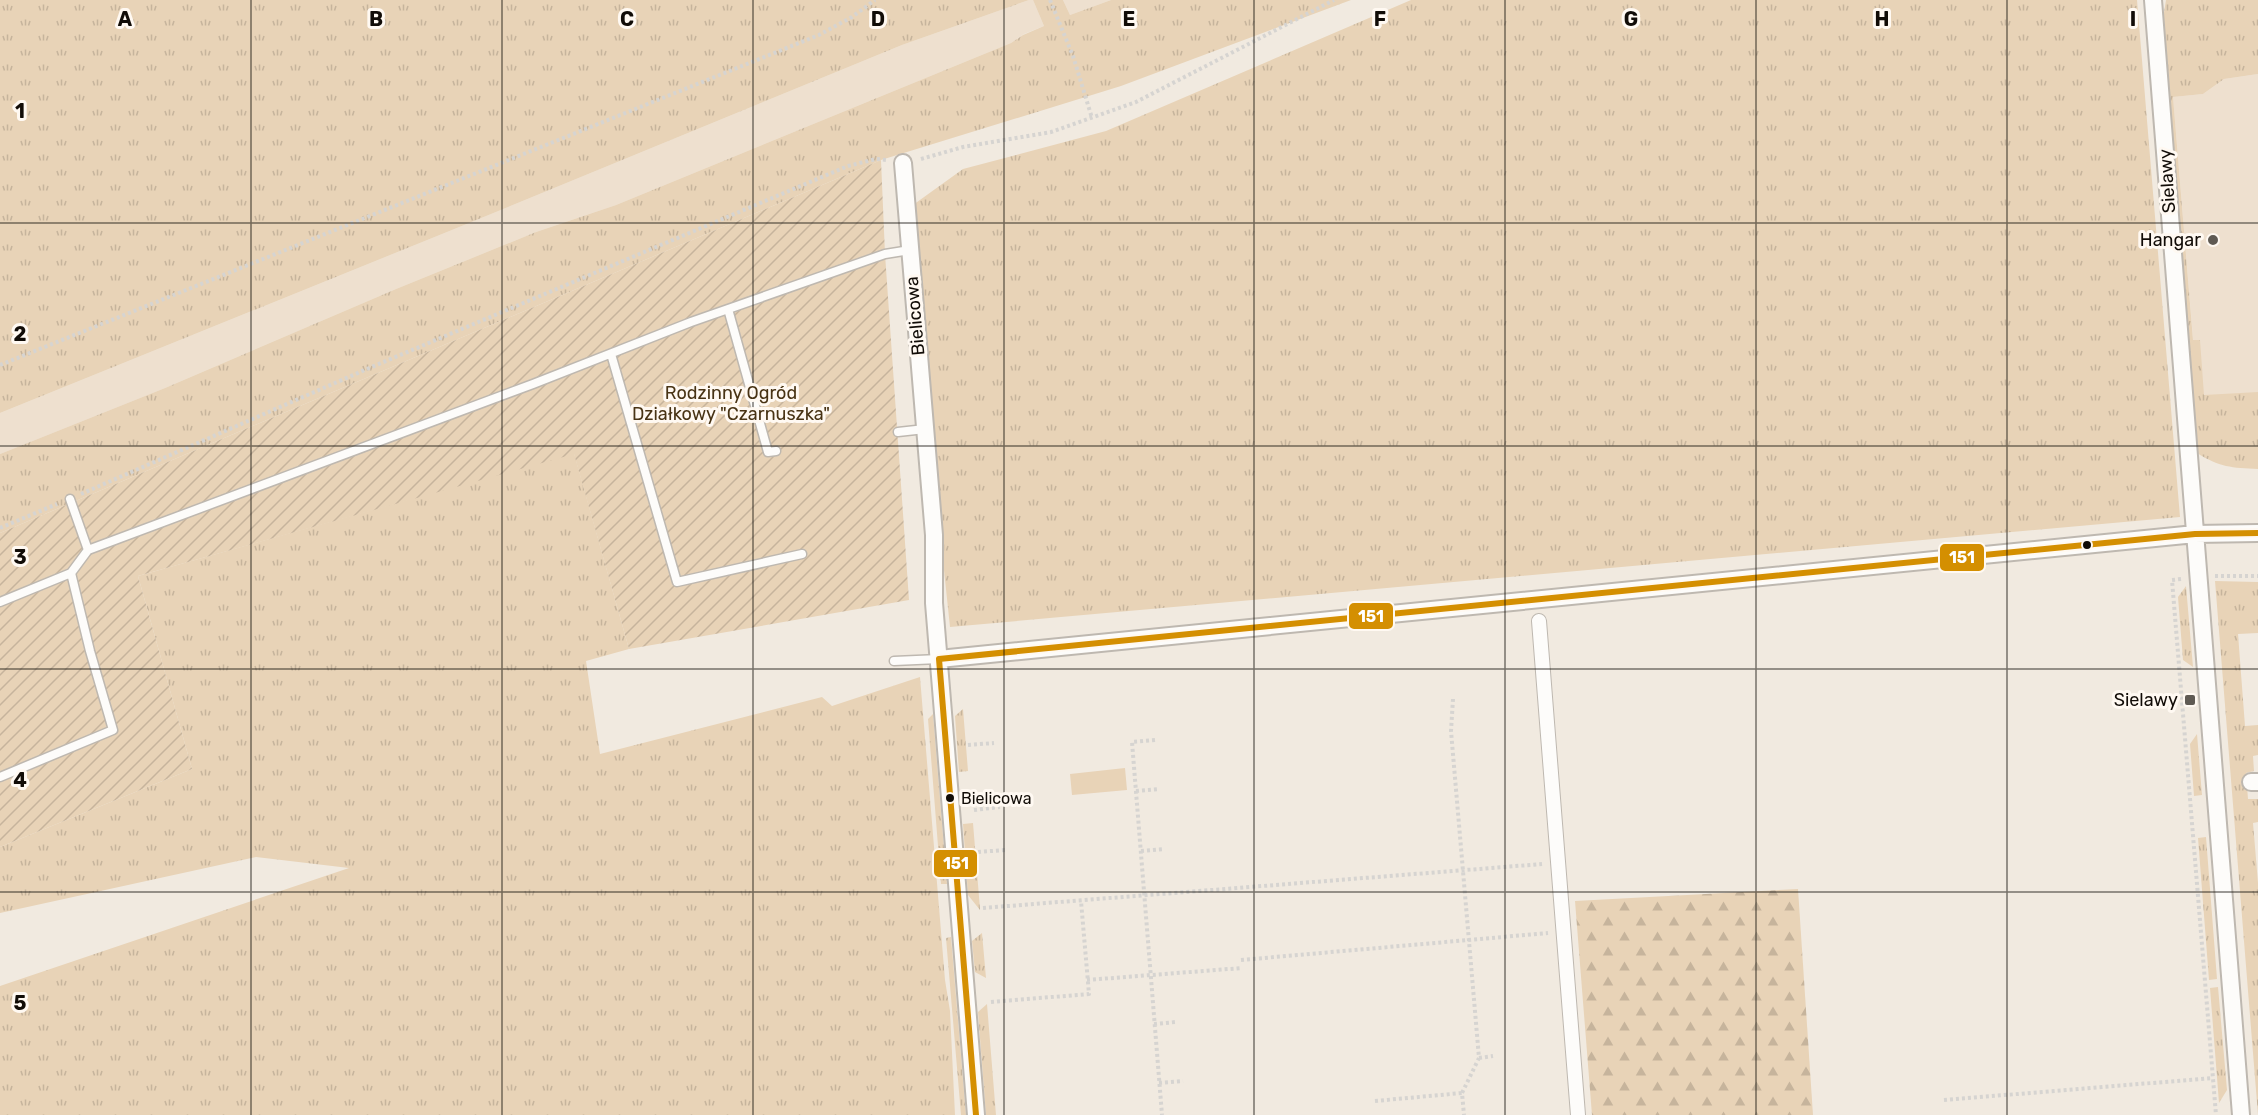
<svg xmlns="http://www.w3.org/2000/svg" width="2258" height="1115" font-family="Rubik,sans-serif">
	<defs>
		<pattern id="grass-tufts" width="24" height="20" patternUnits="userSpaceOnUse" patternTransform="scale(1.5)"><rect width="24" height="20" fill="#e8d3b7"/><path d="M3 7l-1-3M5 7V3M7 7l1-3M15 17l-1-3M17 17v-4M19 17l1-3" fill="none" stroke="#c6b49c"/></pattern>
		<pattern id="forest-firs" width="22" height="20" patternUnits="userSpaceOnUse" patternTransform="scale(1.5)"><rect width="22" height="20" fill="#e8d3b7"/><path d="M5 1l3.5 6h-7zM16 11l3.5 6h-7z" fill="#c6b49c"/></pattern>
		<pattern id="garden-furrows" width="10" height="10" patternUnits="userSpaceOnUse" patternTransform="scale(1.5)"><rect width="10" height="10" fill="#e8d3b7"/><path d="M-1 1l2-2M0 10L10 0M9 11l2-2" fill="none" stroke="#c6b49c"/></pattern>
	</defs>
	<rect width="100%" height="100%" fill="#f1eae0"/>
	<path fill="#eee0cf" d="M1029 0H1033L1044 26 1024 34 1011 43 616 205 536 232 396 289 165 388 0 454V413L452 230 902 45Z
		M1063 0H1111L1070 15Z
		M2258 74V420L2200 423 2173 97 2203 94 2224 79Z"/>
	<path fill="url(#grass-tufts)" d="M0 0H1029L902 45 452 230 0 413Z
		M1033 0H1063L1070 15 1111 0H1351L1121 86 881 160 0 533V454L165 388 396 289 536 232 616 205 1011 43 1023 35 1044 26Z
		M1411 0H2137L2180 517 950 627 906 210 963 169 1106 131Z
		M2166 0H2258V74L2224 79 2203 94 2173 97 2193 340H2200L2204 395 2258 392V469C2232 468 2219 467 2197 453L2163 19Z
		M574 453 629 649 586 661 600 754 822 697 832 706 920 677 945 980 950 1011 955 1115H0V986L349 868 256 857 0 913V847L192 769 138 576Z
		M2215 581 2258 582V633L2238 634 2245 726 2258 725V755L2253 756 2254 771 2246 773 2248 799H2258V822L2253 823 2258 883V1115Z
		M2186 586 2193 667 2183 660 2178 597Z
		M963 709 968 771 959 772 955 716Z
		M933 714 947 884H941L928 719Z
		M2197 734 2202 795 2194 796 2190 744Z
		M973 823 980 909V910L968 895 963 824Z
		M2206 837 2217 979 2209 980 2198 838Z
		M982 933 986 978 975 972 972 941Z
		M951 937 966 1115H961L946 938Z
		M2218 987 2227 1090 2219 1103 2210 988Z
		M987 1004 996 1115H986L978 1012Z"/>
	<path fill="url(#forest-firs)" d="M1798 889 1813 1115H1592L1575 901Z"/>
	<path fill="#e8d3b7" d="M1125 768 1127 790 1072 795 1070 774Z"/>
	<path fill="url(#garden-furrows)" d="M881 160 885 254 909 600 629 649 574 454 138 576 192 769 0 847V533Z"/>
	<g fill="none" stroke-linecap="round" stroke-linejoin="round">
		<defs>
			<path id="service" d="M728 309 768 452 776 451
				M611 354 677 582 802 554
				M898 432 925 429
				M70 499 88 550 533 384 691 322 885 254 910 250
				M0 602 71 573 88 550
				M894 661 939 659
				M0 777 113 730 90 651 71 573"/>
			<path id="pedestrian" d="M1539 621 1578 1115"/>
			<path id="minor" d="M2153 0 2241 1115
				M903 163 934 535V603L976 1115
				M939 659 2145 539 2195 534 2258 533
				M2251 782H2258"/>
		</defs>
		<use href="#service" stroke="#beb8b0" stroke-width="11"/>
		<use href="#pedestrian" stroke="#beb8b0" stroke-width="16"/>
		<use href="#minor" stroke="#beb8b0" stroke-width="20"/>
		<path stroke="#d6d4d1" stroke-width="4" stroke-dasharray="3 3" stroke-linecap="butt" d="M1050 0 1073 56 1092 118
			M921 159 963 147 1051 132 1136 102 1334 0
			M0 365 819 35 852 17 875 0
			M81 494 367 369 848 166 876 159 887 160
			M0 528 57 504
			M2215 576H2258
			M2181 579 2172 580 2216 1115
			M1453 699 1451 731 1479 1058 1462 1093 1464 1115
			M1155 740 1132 742 1162 1115
			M968 745 994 743
			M1136 791 1159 789
			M974 810 1000 807
			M1141 851 1164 849
			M978 852 1005 850
			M983 908 1542 864
			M1241 960 1548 933
			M1087 980 1242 968
			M991 1002 1089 994 1081 901
			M1154 1024 1176 1022
			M1479 1058 1493 1056
			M1159 1083 1183 1081
			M1944 1100 2213 1078
			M1375 1101 1462 1093"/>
		<use href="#service" stroke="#fdfcfa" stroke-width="8"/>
		<use href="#pedestrian" stroke="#fdfcfa" stroke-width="14"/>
		<use href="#minor" stroke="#fdfcfa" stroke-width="16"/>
		<defs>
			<path id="bus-1" d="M976 1115 939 659 2195 534 2258 533"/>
		</defs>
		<use href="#bus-1" stroke="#fff9f2" stroke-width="10"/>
		<use href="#bus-1" stroke="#d48f01" stroke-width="6"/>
	</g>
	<path fill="none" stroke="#110c07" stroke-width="1.5" stroke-opacity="0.55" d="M251 0V1115M502 0V1115M753 0V1115M1004 0V1115M1254 0V1115M1505 0V1115M1756 0V1115M2007 0V1115M0 223H2258M0 446H2258M0 669H2258M0 892H2258"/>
	<g fill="#5f5a53" stroke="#fff9f2" stroke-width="2">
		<circle cx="2213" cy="240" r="6"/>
		<rect x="2184" y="694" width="12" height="12" rx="3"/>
	</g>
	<g fill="#110c07" stroke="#fff9f2" stroke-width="2">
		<circle cx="2087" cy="545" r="5"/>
		<circle cx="950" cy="798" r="5"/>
	</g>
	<g text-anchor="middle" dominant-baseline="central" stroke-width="6" stroke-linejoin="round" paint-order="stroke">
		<g font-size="16" fill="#110c07" stroke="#fff9f2" text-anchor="start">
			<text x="961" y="798">Bielicowa</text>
		</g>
		<g font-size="18" fill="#110c07" stroke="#fff9f2">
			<text transform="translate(2167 181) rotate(-94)">Sielawy</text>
			<text transform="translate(915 316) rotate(-95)">Bielicowa</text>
		</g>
		<g font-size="18" fill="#110c07" stroke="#fff9f2" text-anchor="end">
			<text x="2201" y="240">Hangar</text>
			<text x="2178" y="700">Sielawy</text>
		</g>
		<g font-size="18" fill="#483314" stroke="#fff9f2">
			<text x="731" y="393">Rodzinny Ogród<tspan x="731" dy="21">Działkowy "Czarnuszka"</tspan></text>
		</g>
	</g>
	<g font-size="20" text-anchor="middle" font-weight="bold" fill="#110c07" stroke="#fff9f2" stroke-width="6" stroke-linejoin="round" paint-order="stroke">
		<text x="125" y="26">A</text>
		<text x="376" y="26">B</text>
		<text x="627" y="26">C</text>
		<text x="878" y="26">D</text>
		<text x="1129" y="26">E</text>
		<text x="1380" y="26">F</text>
		<text x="1631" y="26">G</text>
		<text x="1882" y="26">H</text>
		<text x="2133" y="26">I</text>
		<text x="20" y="118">1</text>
		<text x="20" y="341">2</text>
		<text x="20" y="564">3</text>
		<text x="20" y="787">4</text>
		<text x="20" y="1010">5</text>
	</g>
	<g stroke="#fff9f2" stroke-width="2">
		<rect x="1939" y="543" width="46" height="29" rx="6" fill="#d48f01"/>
		<rect x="1348" y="602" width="46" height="28" rx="6" fill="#d48f01"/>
		<rect x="933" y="849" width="45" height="29" rx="6" fill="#d48f01"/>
	</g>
	<g font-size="16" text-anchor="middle" font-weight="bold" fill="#fff">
		<text x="1962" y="563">151</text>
		<text x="1371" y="622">151</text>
		<text x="956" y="869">151</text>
	</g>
</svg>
